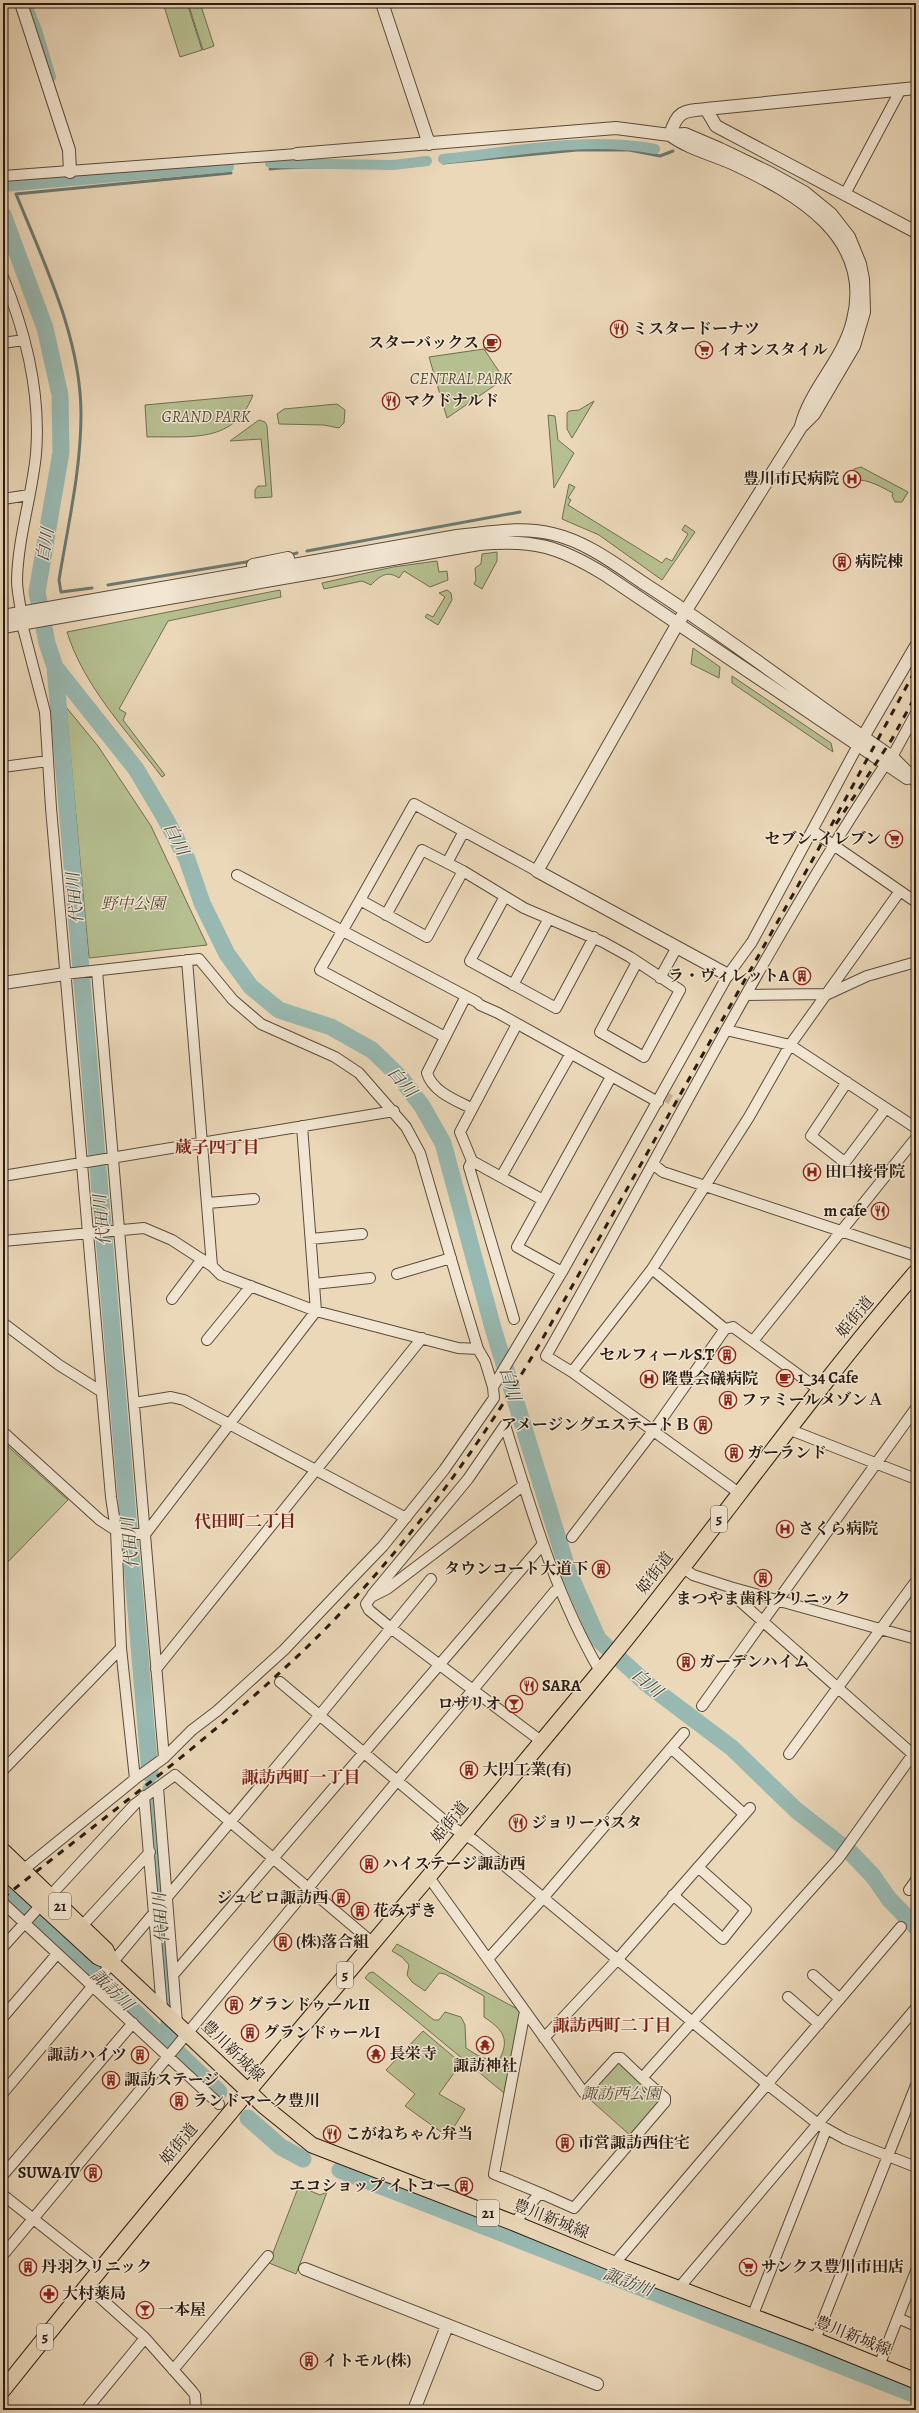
<svg xmlns="http://www.w3.org/2000/svg" width="919" height="2413" font-family="Alegreya,'Noto Serif JP',serif">
	<rect width="100%" height="100%" fill="#ebd8b9"/>
	<filter id="stains"><feTurbulence type="fractalNoise" baseFrequency=".005" numOctaves="4"/><feColorMatrix values="0 0 0 0 .2 0 0 0 0 .09 0 0 0 0 .02 0 0 0 .5 -.17"/></filter>
	<radialGradient id="worn" r=".72"><stop offset=".6" stop-color="#630" stop-opacity="0"/><stop offset="1" stop-color="#630" stop-opacity=".3"/></radialGradient>
	<path fill="#b6bf90" stroke="#706e51" d="M163 3H187L202 50 180 57Z
		M188 3H200L214 46 203 50Z
		M484 349 504 379 447 418 429 357Z
		M253 395C234 444 191 436 147 437L145 405Z
		M594 401 572 438 567 429V413L569 411 579 410Z
		M337 404 345 410 344 423 339 428 324 425 279 424 277 414 284 409Z
		M548 415 555 416 558 440 574 453 554 488Z
		M259 420 265 422 267 426 272 497 255 498V490L258 486H266L261 439 230 441Z
		M861 467 908 492 902 502H895L892 496 893 493C881 487 869 479 854 480L852 475 854 469Z
		M569 484 575 487 568 498 571 500 568 505 662 563 666 558 672 561 688 534 682 530 685 525 695 532 662 580 599 535 562 519Z
		M497 552V561L482 589 474 584 476 580 475 568 481 564 482 554Z
		M437 561 439 572 447 571 448 580 430 587 404 571 399 578C387 570 380 576 371 585L362 581 324 589 322 583 393 567Z
		M280 590 281 597 168 621 119 709 126 713 123 720 165 775 162 777C128 732 84 687 67 632Z
		M447 590 451 593 452 600 438 625 425 617 427 614 433 617 445 597 439 593Z
		M693 648 720 667 719 678 691 664Z
		M732 676 831 743 833 752 732 683Z
		M66 707 98 746 151 826 207 945 89 958Z
		M3 1442 68 1500 3 1567Z
		M397 1944 521 2011 504 2093 365 1978 369 1973 373 1972 434 2020H439L445 2012 461 2017 465 2025 466 2048C477 2055 487 2063 500 2058 511 2037 500 2028 484 2017V1996L445 1974 439 1973 425 1991 412 1982 407 1975 409 1965 402 1957 392 1951Z
		M423 2031 461 2063 439 2094 465 2109 448 2137 405 2106 415 2094 386 2070Z
		M616 2063H622L661 2098V2103L631 2136 586 2096Z
		M301 2187 320 2195 327 2192 296 2274 269 2263 298 2188Z"/>
	<g fill="none" stroke-linecap="round" stroke-linejoin="round">
		<path stroke="#6c7a71" stroke-width="3" d="M443 163 577 150H629L660 156 673 151
			M270 169C323 164 375 171 428 164
			M307 551 520 512
			M293 554 297 553
			M108 585 252 561
			M92 588 61 592 59 580C68 525 81 470 81 414 81 338 44 263 16 194L231 173"/>
		<path stroke="#98b9b1" stroke-width="10" d="M27 5 37 30 51 77
			M443 159C512 152 586 136 655 149
			M270 163 393 165 427 161
			M3 187 229 167"/>
		<path stroke="#98b9b1" stroke-width="17" d="M3 215 45 328 60 395 61 452 37 592 47 643 55 667 136 769 165 818 187 859 202 903 227 954 251 987 279 1010 331 1027 372 1050 400 1077 422 1106 443 1143 493 1328 568 1571 598 1639 647 1684 732 1748 796 1810 851 1853 873 1876 889 1899 916 1927
			M55 667 150 1774
			M151 1789 171 2047
			M3 1892 70 1950 219 2092
			M248 2118 281 2147 303 2159
			M340 2170 916 2395"/>
		<path stroke="#c5b298" stroke-width="10" stroke-dasharray="10 5" stroke-linecap="butt" d="M662 1095 685 1107"/>
		<defs>
			<path id="minor" d="M3 176 297 154
				M845 194 901 89
				M3 277C26 333 41 393 36 454 32 496 18 537 17 580 17 591 20 602 21 613
				M3 343 24 340
				M3 499 29 495
				M22 624 45 712 51 808 111 1497 116 1530 121 1648 135 1779 164 1758 192 1730 217 1711 284 1650 356 1574 383 1546 444 1470 494 1398 493 1387 485 1361 478 1349 461 1293 420 1153 406 1127 359 1073 335 1057 261 1024 233 1000 199 959 65 974
				M892 757 916 713
				M3 767 48 761
				M813 831 916 902
				M447 863 464 831
				M463 871 427 937 360 900 414 804 537 871
				M237 875 477 1002 480 1005 498 1013 658 1102
				M504 898 470 961 556 1008 594 937
				M360 900 320 970 445 1037
				M386 915 422 850 463 871 524 908 603 942 630 957 680 990 644 1057 600 1032 637 962
				M187 960 212 1266
				M97 971 164 1758
				M660 978 677 947
				M513 985 548 920
				M746 995 828 994 867 976 916 962
				M466 996 427 1073C433 1092 455 1100 471 1108
				M726 1030 790 1045 916 1128
				M847 1082 811 1136 843 1161H846L886 1108
				M472 1161 469 1167 514 1319
				M653 1164 663 1172 916 1256
				M3 1176 394 1111
				M501 1177 472 1161 460 1132 517 1024
				M543 1200 501 1177 570 1055
				M208 1203 254 1199
				M311 1239 362 1234
				M3 1241 144 1228 172 1240 212 1266 221 1275 316 1311 458 1348 478 1349
				M652 1269 725 1329
				M562 1272 517 1247 611 1077
				M397 1274 451 1258
				M314 1284 370 1278
				M172 1299 202 1259
				M3 1323 59 1365 102 1392
				M207 1340 251 1286
				M753 1341 916 1138
				M572 1372 652 1269 749 1117 790 1045 900 891
				M493 1387 562 1272 728 975 752 942 857 747
				M134 1403 171 1397 184 1400 406 1518
				M505 1425C531 1509 555 1594 600 1671
				M788 1429 916 1479
				M3 1432 100 1520 123 1535 146 1533
				M524 1485 387 1589 371 1597 366 1604 369 1610 392 1629 541 1741
				M739 1493 572 1372 546 1356C659 1159 759 955 885 765
				M146 1533 316 1311 302 1126
				M572 1537 654 1430 725 1329 733 1327 818 1389
				M682 1567 693 1575 730 1587 916 1639
				M730 1587 733 1595 916 1757
				M372 1595 468 1479 505 1425
				M156 1669 422 1338
				M280 1682 452 1827 475 1841 767 2084 818 2124 845 2139 916 2167
				M702 1706 916 1408
				M671 1748 744 1814
				M789 1754 916 1581
				M3 1770 121 1648
				M158 1788 177 2023
				M144 1796 162 2009
				M23 1870 135 1779
				M428 1876 584 2093 616 2058H621L642 2078
				M909 1890 916 1880
				M673 1895 723 1939 746 1910 698 1867
				M50 1896 135 1804 175 1775 373 1943
				M3 1903 219 2104
				M82 1926 150 1852
				M3 1947 41 1905
				M488 1959 543 1898 684 1733
				M173 1975 543 1544
				M813 1975 840 1999
				M788 1997 819 2024
				M525 2011 494 2174 540 2193
				M3 2017 57 1954
				M544 2038 617 1960 750 1808
				M3 2093 319 1716 431 1579
				M3 2175 133 2023
				M3 2195 98 2270
				M514 2223 540 2193 574 2208 665 2102V2098L642 2078 838 1859 916 1750
				M3 2255 555 1591
				M614 2264 901 1927
				M86 2285 145 2338 192 2391 195 2395 196 2410
				M678 2289 916 2008
				M752 2317 826 2130
				M898 2318 916 2326
				M815 2340 916 2085
				M879 2366 916 2271
				M173 2370 268 2256
				M86 2410 145 2338"/>
			<path id="tertiary" d="M21 3 69 150 70 172
				M382 3 429 144
				M706 109 916 88
				M670 135C689 149 712 154 734 164 797 194 874 237 853 320 844 359 811 388 801 426
				M670 135C677 111 683 111 706 109L716 126 916 232
				M297 154 616 128 670 135 685 134 720 149 770 173 804 192 831 214 849 237 860 264 863 279 864 312 854 346 814 414 801 427 678 623 537 871 728 975
				M253 565 288 558
				M3 616 457 536C489 533 521 526 553 534 588 542 619 567 648 586 732 640 810 701 892 757L916 781
				M3 627 479 544C533 539 558 546 604 574L907 778
				M859 744 916 646
				M3 983 65 974
				M305 2269 597 2384
				M414 2410 447 2326"/>
			<path id="primary" d="M3 1851 106 1950 112 1963
				M3 1870 98 1957 112 1963 265 2107 312 2145 514 2223 614 2264 815 2340 916 2381
				M3 2390C199 2144 406 1907 606 1664 712 1535 807 1398 916 1272"/>
		</defs>
		<use href="#minor" stroke="#5b4b3c" stroke-width="12"/>
		<use href="#tertiary" stroke="#5b4b3c" stroke-width="14"/>
		<use href="#primary" stroke="#2b1c12" stroke-width="17"/>
		<use href="#minor" stroke="#f2e6d2" stroke-width="10"/>
		<use href="#tertiary" stroke="#f2e6d2" stroke-width="12"/>
		<use href="#primary" stroke="#ebd8b9" stroke-width="15"/>
		<path stroke="#2b1c12" stroke-width="3" stroke-dasharray="7 7" stroke-linecap="butt" d="M836 824 892 739 916 695
			M3 1898C104 1817 210 1740 304 1650 397 1560 474 1456 539 1345L813 859 916 669"/>
	</g>
	<defs>
		<symbol id="restaurant-ring" viewBox="-11 -11 22 22"><circle r="9.5" fill="#f2e6d2" stroke="#8f2418" stroke-width="1.5"/><path d="M-5-6h1v4h1v-4h1v4h1v-4h1v5L-1.5 .5V6h-2V.5L-5-1ZM5-6V6H3V1.5H1.5Q1.5-4 5-6Z" fill="#8f2418"/></symbol>
		<symbol id="cafe-ring" viewBox="-11 -11 22 22"><circle r="9.5" fill="#f2e6d2" stroke="#8f2418" stroke-width="1.5"/><path d="M-5.5-4.5H6V0H3Q3 3.5 0 3.5H-2.5Q-5.5 3.5-5.5 0ZM3-3.2v2h1.7v-2ZM-6 4.5H4V6H-6Z" fill="#8f2418"/></symbol>
		<symbol id="supermarket-ring" viewBox="-11 -11 22 22"><circle r="9.5" fill="#f2e6d2" stroke="#8f2418" stroke-width="1.5"/><path d="M-6-5.5h2.5l.6 2H6L4.5 2H-2.5L-4.4-4H-6ZM-1.5 3.2a1.3 1.3 0 1 0 .1 0ZM3 3.2a1.3 1.3 0 1 0 .1 0Z" fill="#8f2418"/></symbol>
		<symbol id="hospital-ring" viewBox="-11 -11 22 22"><circle r="9.5" fill="#f2e6d2" stroke="#8f2418" stroke-width="1.5"/><path d="M-5-5h3v3.5h4V-5h3V5h-3V1.5h-4V5h-3Z" fill="#8f2418"/></symbol>
		<symbol id="building-ring" viewBox="-11 -11 22 22"><circle r="9.5" fill="#f2e6d2" stroke="#8f2418" stroke-width="1.5"/><path d="M-4-6H4V6H1V3H-1V6H-4ZM-2.5-4.3h1.7v1.8h-1.7ZM.8-4.3h1.7v1.8H.8ZM-2.5-1h1.7V.8h-1.7ZM.8-1h1.7V.8H.8Z" fill="#8f2418"/></symbol>
		<symbol id="bar-ring" viewBox="-11 -11 22 22"><circle r="9.5" fill="#f2e6d2" stroke="#8f2418" stroke-width="1.5"/><path d="M-6-5H6L.8 .8V4.5H3.5V6h-7V4.5H-.8V.8Z" fill="#8f2418"/></symbol>
		<symbol id="temple-ring" viewBox="-11 -11 22 22"><circle r="9.5" fill="#f2e6d2" stroke="#8f2418" stroke-width="1.5"/><path d="M0-6L5-2H3V0L6.5 2.5H4V6H1.5V3h-3V6H-4V2.5H-6.5L-3 0V-2H-5Z" fill="#8f2418"/></symbol>
		<symbol id="pharmacy-ring" viewBox="-11 -11 22 22"><circle r="9.5" fill="#f2e6d2" stroke="#8f2418" stroke-width="1.5"/><path d="M-2-6h4v4h4v4h-4v4h-4v-4h-4v-4h4Z" fill="#8f2418"/></symbol>
	</defs>
	<g fill-rule="evenodd">
		<use href="#restaurant-ring" x="609" y="319" width="20" height="20"/>
		<use href="#cafe-ring" x="482" y="333" width="20" height="20"/>
		<use href="#supermarket-ring" x="694" y="340" width="20" height="20"/>
		<use href="#restaurant-ring" x="381" y="391" width="20" height="20"/>
		<use href="#hospital-ring" x="842" y="469" width="20" height="20"/>
		<use href="#building-ring" x="832" y="552" width="20" height="20"/>
		<use href="#supermarket-ring" x="884" y="829" width="20" height="20"/>
		<use href="#building-ring" x="792" y="966" width="20" height="20"/>
		<use href="#hospital-ring" x="802" y="1162" width="20" height="20"/>
		<use href="#restaurant-ring" x="870" y="1201" width="20" height="20"/>
		<use href="#building-ring" x="717" y="1345" width="20" height="20"/>
		<use href="#cafe-ring" x="775" y="1368" width="20" height="20"/>
		<use href="#hospital-ring" x="639" y="1369" width="20" height="20"/>
		<use href="#building-ring" x="718" y="1390" width="20" height="20"/>
		<use href="#building-ring" x="693" y="1415" width="20" height="20"/>
		<use href="#building-ring" x="724" y="1443" width="20" height="20"/>
		<use href="#hospital-ring" x="775" y="1519" width="20" height="20"/>
		<use href="#building-ring" x="591" y="1559" width="20" height="20"/>
		<use href="#building-ring" x="753" y="1568" width="20" height="20"/>
		<use href="#building-ring" x="676" y="1652" width="20" height="20"/>
		<use href="#restaurant-ring" x="519" y="1676" width="20" height="20"/>
		<use href="#bar-ring" x="504" y="1694" width="20" height="20"/>
		<use href="#building-ring" x="459" y="1760" width="20" height="20"/>
		<use href="#restaurant-ring" x="508" y="1813" width="20" height="20"/>
		<use href="#building-ring" x="359" y="1854" width="20" height="20"/>
		<use href="#building-ring" x="331" y="1888" width="20" height="20"/>
		<use href="#building-ring" x="350" y="1901" width="20" height="20"/>
		<use href="#building-ring" x="273" y="1932" width="20" height="20"/>
		<use href="#building-ring" x="224" y="1995" width="20" height="20"/>
		<use href="#building-ring" x="240" y="2023" width="20" height="20"/>
		<use href="#temple-ring" x="475" y="2035" width="20" height="20"/>
		<use href="#temple-ring" x="366" y="2044" width="20" height="20"/>
		<use href="#building-ring" x="130" y="2045" width="20" height="20"/>
		<use href="#building-ring" x="101" y="2070" width="20" height="20"/>
		<use href="#building-ring" x="169" y="2091" width="20" height="20"/>
		<use href="#restaurant-ring" x="322" y="2124" width="20" height="20"/>
		<use href="#building-ring" x="555" y="2133" width="20" height="20"/>
		<use href="#building-ring" x="83" y="2163" width="20" height="20"/>
		<use href="#building-ring" x="454" y="2176" width="20" height="20"/>
		<use href="#building-ring" x="18" y="2257" width="20" height="20"/>
		<use href="#supermarket-ring" x="738" y="2257" width="20" height="20"/>
		<use href="#pharmacy-ring" x="39" y="2284" width="20" height="20"/>
		<use href="#bar-ring" x="135" y="2300" width="20" height="20"/>
		<use href="#building-ring" x="299" y="2351" width="20" height="20"/>
	</g>
	<g text-anchor="middle" dominant-baseline="central" stroke-width="3" stroke-linejoin="round" paint-order="stroke">
		<g fill="#f2e6d2" stroke="#67594c" stroke-width="1">
			<rect x="711" y="1506" width="16" height="26" rx="3"/>
			<rect x="49" y="1893" width="22" height="26" rx="3"/>
			<rect x="337" y="1962" width="16" height="26" rx="3"/>
			<rect x="477" y="2200" width="22" height="26" rx="3"/>
			<rect x="37" y="2324" width="16" height="26" rx="3"/>
		</g>
		<g font-size="15" font-weight="bold" fill="#2b1c12">
			<text x="719" y="1519">5</text>
			<text x="60" y="1906">21</text>
			<text x="345" y="1975">5</text>
			<text x="488" y="2213">21</text>
			<text x="45" y="2337">5</text>
		</g>
		<g font-size="16" font-weight="bold" fill="#2b1c12" stroke="#f2e6d2" text-anchor="start">
			<text x="632" y="329">ミスタードーナツ</text>
			<text x="479" y="343" text-anchor="end">スターバックス</text>
			<text x="717" y="350">イオンスタイル</text>
			<text x="404" y="401">マクドナルド</text>
			<text x="839" y="479" text-anchor="end">豊川市民病院</text>
			<text x="855" y="562">病院棟</text>
			<text x="881" y="839" text-anchor="end">セブン-イレブン</text>
			<text x="789" y="976" text-anchor="end">ラ・ヴィレットA</text>
			<text x="825" y="1172">田口接骨院</text>
			<text x="867" y="1211" text-anchor="end">m cafe</text>
			<text x="714" y="1355" text-anchor="end">セルフィールS.T</text>
			<text x="798" y="1378">1_34 Cafe</text>
			<text x="662" y="1379">隆豊会礒病院</text>
			<text x="741" y="1400">ファミールメゾンＡ</text>
			<text x="690" y="1425" text-anchor="end">アメージングエステートＢ</text>
			<text x="747" y="1453">ガーランド</text>
			<text x="798" y="1529">さくら病院</text>
			<text x="588" y="1569" text-anchor="end">タウンコート大道下</text>
			<text x="763" y="1599" text-anchor="middle">まつやま歯科クリニック</text>
			<text x="699" y="1662">ガーデンハイム</text>
			<text x="542" y="1686">SARA</text>
			<text x="501" y="1704" text-anchor="end">ロザリオ</text>
			<text x="482" y="1770">大円工業(有)</text>
			<text x="531" y="1823">ジョリーパスタ</text>
			<text x="382" y="1864">ハイステージ諏訪西</text>
			<text x="328" y="1898" text-anchor="end">ジュビロ諏訪西</text>
			<text x="373" y="1911">花みずき</text>
			<text x="296" y="1942">(株)落合組</text>
			<text x="247" y="2005">グランドゥールII</text>
			<text x="263" y="2033">グランドゥールI</text>
			<text x="389" y="2054">長栄寺</text>
			<text x="127" y="2055" text-anchor="end">諏訪ハイツ</text>
			<text x="485" y="2066" text-anchor="middle">諏訪神社</text>
			<text x="124" y="2080">諏訪ステージ</text>
			<text x="192" y="2101">ランドマーク豊川</text>
			<text x="345" y="2134">こがねちゃん弁当</text>
			<text x="578" y="2143">市営諏訪西住宅</text>
			<text x="80" y="2173" text-anchor="end">SUWA IV</text>
			<text x="451" y="2186" text-anchor="end">エコショップ イトコー</text>
			<text x="41" y="2267">丹羽クリニック</text>
			<text x="761" y="2267">サンクス豊川市田店</text>
			<text x="62" y="2294">大村薬局</text>
			<text x="158" y="2310">一本屋</text>
			<text x="322" y="2361">イトモル(株)</text>
		</g>
		<g font-size="16" font-style="italic" fill="#554d38" stroke="#f2e6d2">
			<text x="461" y="379">CENTRAL PARK</text>
			<text x="206" y="417">GRAND PARK</text>
			<text x="133" y="904">野中公園</text>
			<text x="621" y="2094">諏訪西公園</text>
		</g>
		<g font-size="16" fill="#2b1c12" stroke="#f2e6d2">
			<text transform="translate(855 1317) rotate(-50)">姫街道</text>
			<text transform="translate(655 1573) rotate(-52)">姫街道</text>
			<text transform="translate(450 1822) rotate(-50)">姫街道</text>
			<text transform="translate(233 2051) rotate(44)">豊川新城線</text>
			<text transform="translate(179 2144) rotate(-50)">姫街道</text>
			<text transform="translate(551 2219) rotate(22)">豊川新城線</text>
			<text transform="translate(853 2336) rotate(22)">豊川新城線</text>
		</g>
		<g font-size="17" font-style="italic" fill="#4c4b42" stroke="#f2e6d2">
			<text transform="translate(45 545) rotate(-80)">白川</text>
			<text transform="translate(176 839) rotate(63)">白川</text>
			<text transform="translate(75 898) rotate(-95)">代田川</text>
			<text transform="translate(402 1082) rotate(49)">白川</text>
			<text transform="translate(102 1220) rotate(-95)">代田川</text>
			<text transform="translate(510 1384) rotate(73)">白川</text>
			<text transform="translate(130 1543) rotate(-95)">代田川</text>
			<text transform="translate(647 1683) rotate(40)">白川</text>
			<text transform="translate(161 1918) rotate(-94)">代田川</text>
			<text transform="translate(112 1990) rotate(44)">諏訪川</text>
			<text transform="translate(628 2282) rotate(21)">諏訪川</text>
		</g>
		<g font-size="17" font-weight="bold" fill="#7a1f14" stroke="#f2e6d2">
			<text x="217" y="1147">蔵子四丁目</text>
			<text x="245" y="1521">代田町二丁目</text>
			<text x="301" y="1777">諏訪西町一丁目</text>
			<text x="612" y="2025">諏訪西町二丁目</text>
		</g>
	</g>
	<rect width="919" height="2413" fill="none" stroke="#ebd8b9" stroke-width="16"/>
	<rect x="4" y="4" width="911" height="2405" fill="none" stroke="#2b1c12" stroke-width="2"/>
	<rect x="8" y="8" width="903" height="2397" fill="none" stroke="#2b1c12"/>
	<rect width="100%" height="100%" filter="url(#stains)"/>
	<rect width="100%" height="100%" fill="url(#worn)"/>
</svg>
